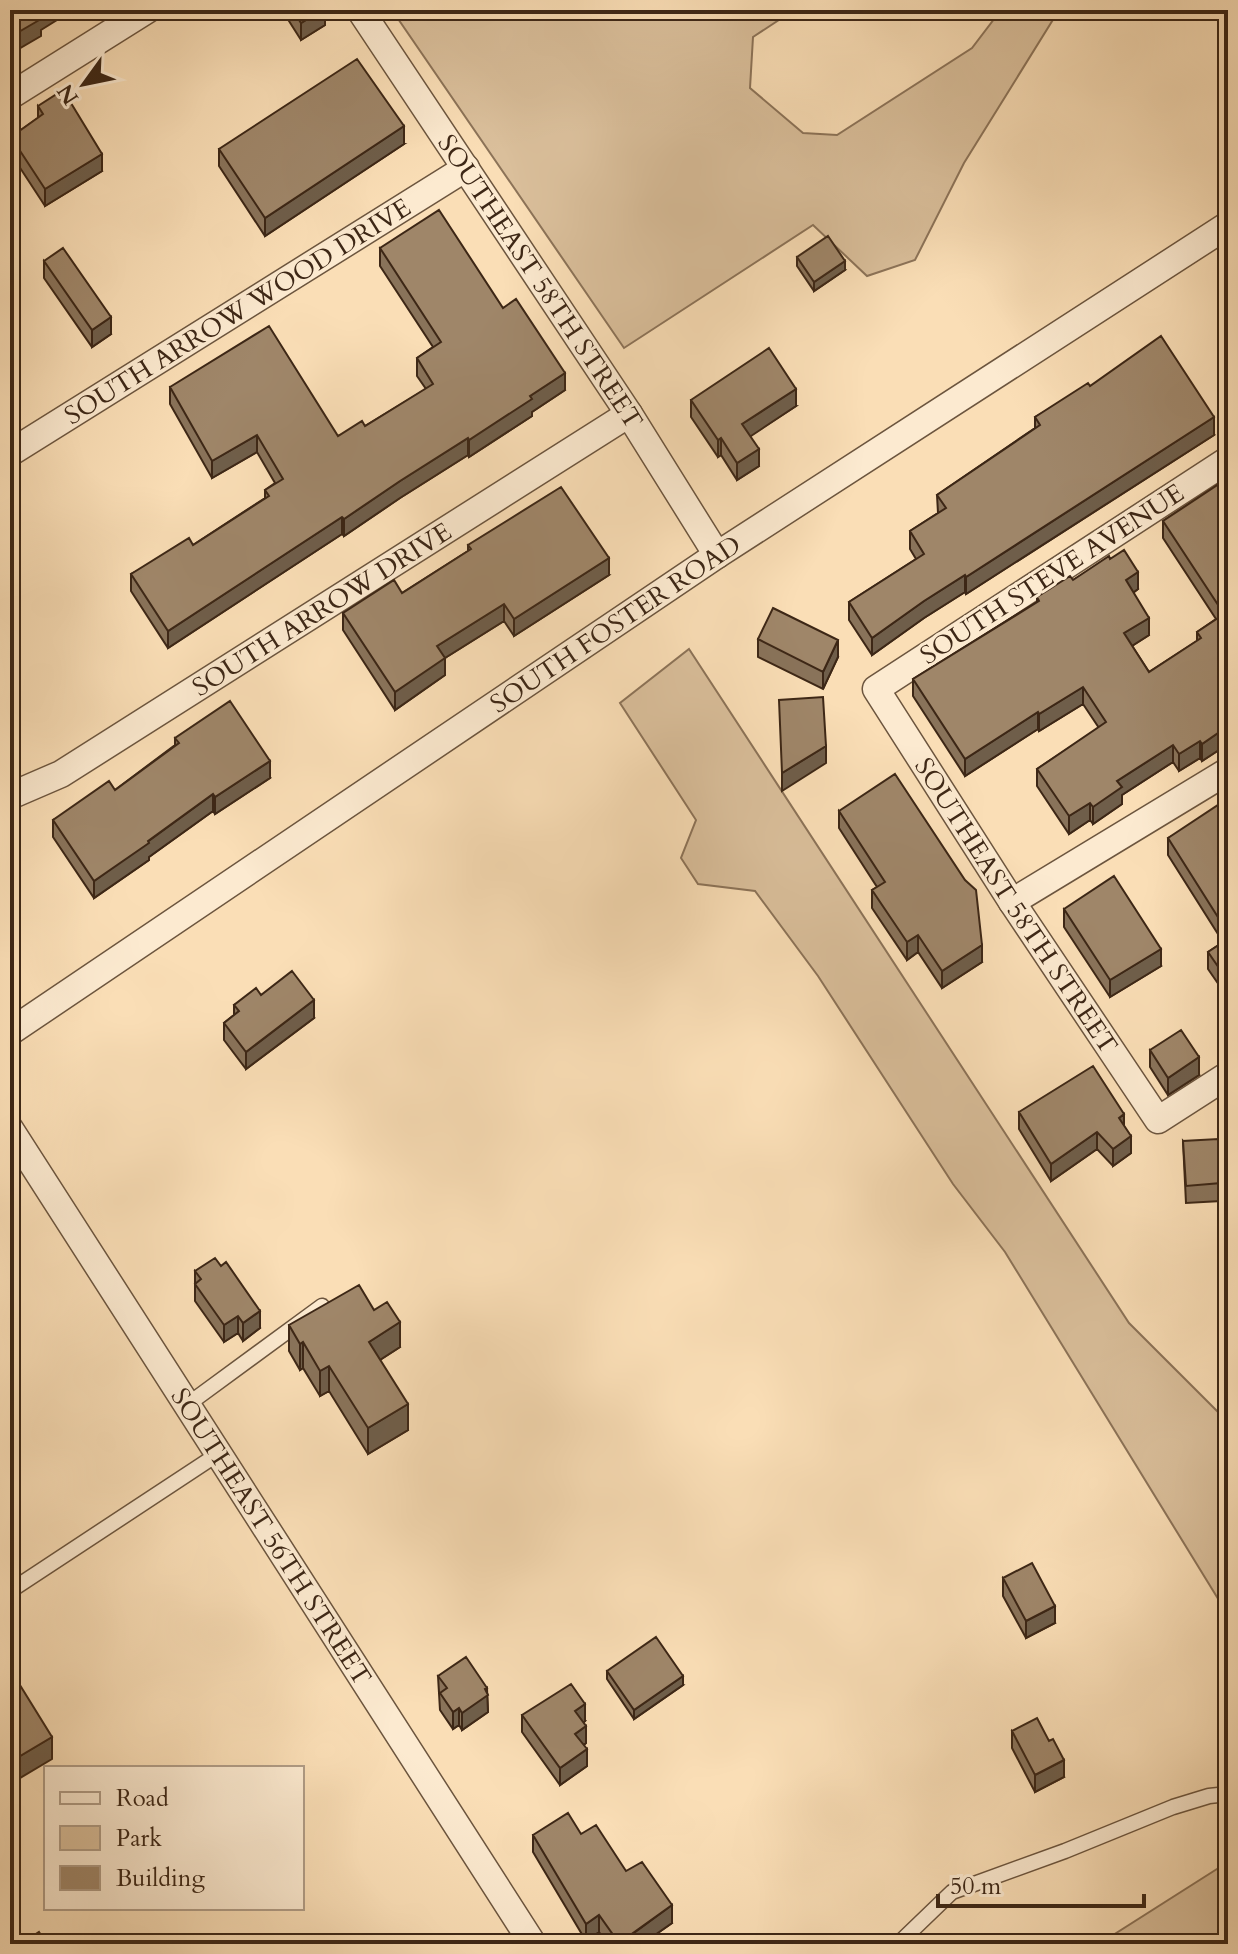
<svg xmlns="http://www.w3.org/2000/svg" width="1238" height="1954" font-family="Cardo,serif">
	<rect width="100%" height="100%" fill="#fadeb6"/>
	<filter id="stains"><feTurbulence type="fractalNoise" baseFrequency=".0025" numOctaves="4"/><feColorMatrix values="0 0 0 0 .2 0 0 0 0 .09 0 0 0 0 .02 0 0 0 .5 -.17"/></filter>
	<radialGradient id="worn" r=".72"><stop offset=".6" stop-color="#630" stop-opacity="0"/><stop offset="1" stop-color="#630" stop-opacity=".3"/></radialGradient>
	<path fill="#dabf9b" stroke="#8c7358" stroke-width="2" d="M392 10H794L753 37 750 88 803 133 837 135 972 48 1001 10H1059L964 163 915 260 867 276 813 225 624 348Z
		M689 649 1129 1323 1228 1422V1615L1005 1252 953 1184 818 976 755 891 698 884 681 858 696 820 620 703Z
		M1228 1862V1944H1099Z"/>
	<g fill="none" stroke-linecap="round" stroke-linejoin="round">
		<defs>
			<path id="service" d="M187 1405 322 1306
				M10 1591 218 1454
				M898 1944 952 1892 1065 1851 1173 1807 1209 1796 1228 1794"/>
			<g id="minor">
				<path id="s1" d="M360 10 629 414 717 555"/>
				<path d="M10 96 147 10"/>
				<path id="s2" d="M10 453 466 168"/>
				<path id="s3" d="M1228 460 876 689 1012 902 1158 1120 1228 1075"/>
				<path id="s4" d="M10 796 61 774 629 414"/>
				<path d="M1012 902 1228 771"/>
				<path id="s5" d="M10 1032 717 555 1228 225"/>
				<path id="s6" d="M10 1129 533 1944"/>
			</g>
		</defs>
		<use href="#service" stroke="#6c553e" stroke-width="17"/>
		<use href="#minor" stroke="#6c553e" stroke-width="29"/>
		<use href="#service" stroke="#fcead0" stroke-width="14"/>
		<use href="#minor" stroke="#fcead0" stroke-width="26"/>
	</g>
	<path fill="#89735a" stroke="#3d2716" stroke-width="2" d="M282 10H325V25L301 40Z
		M38 106 102 171 45 206 11 154V137L38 118Z
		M404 144 265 236 219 166V149Z
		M380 248 503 308 565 390 532 412V416L469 457 468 455 400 498 344 536 342 534 168 648 131 591V574L193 545 265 498V490L275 483 257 452 212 478 170 404V387L338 436 365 426 426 389 417 376V358L433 347 380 266Z
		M797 257 845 270 814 291 797 266Z
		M44 261 111 334 92 347 44 278Z
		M1090 386 1214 435 966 594 965 592 924 618 872 655 849 620V602L916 559 910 549V531L938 513 937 495 1035 428V417Z
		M691 400 796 406 750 436 759 466 737 480 721 455 718 457 691 417Z
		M1228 478V744L1202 761 1200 758 1179 771 1173 762 1122 795V804L1093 824 1090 820 1069 834 1037 786V769L1099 728 1083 704 1039 731 1038 729 965 776 913 696V679L1037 602V597L1073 580 1110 559 1138 589 1133 593 1149 635 1132 646 1149 672 1197 641V632L1216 619 1163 538V521Z
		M468 545 609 575 514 636 504 621 445 658V675L395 710 343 630V613L402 593 468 551Z
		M758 639 838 657 823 689 758 657Z
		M175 738 270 778 215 814 213 811 149 857V860L94 898 53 837V820L115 790 175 745Z
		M1228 807V1027L1223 1019V1002L1228 998 1208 969V952L1223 942 1168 855V838Z
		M839 811 982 962 942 988 918 952 907 960 872 908V890L877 887 839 828Z
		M1064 909 1161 966 1110 997 1064 927Z
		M261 995 314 1018 246 1069 224 1040V1023L234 1015V1005Z
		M1150 1050 1199 1075 1168 1095 1150 1067Z
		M1019 1112 1124 1126 1131 1153 1113 1166 1097 1149 1051 1181 1019 1129Z
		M1228 1119V1142L1225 1138V1121Z
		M1183 1141 1221 1183V1201L1186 1203Z
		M195 1271 260 1328 243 1341 238 1333 224 1342 195 1301Z
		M374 1310 400 1347 380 1360 408 1430 368 1454 329 1391 320 1396 303 1368 300 1370 289 1351V1325Z
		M1003 1578 1055 1623 1026 1638 1003 1596Z
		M607 1671 683 1685 634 1719 607 1679Z
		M438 1676 487 1693 488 1712 462 1730 459 1725 453 1729 440 1710Z
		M522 1715 585 1721 584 1722 586 1743 584 1745 587 1766 560 1785 522 1732Z
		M1012 1731 1064 1777 1035 1792 1012 1748Z
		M581 1834 626 1871 672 1923 642 1944H608L599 1932 586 1941 533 1852V1835Z"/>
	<path fill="#6f5e4a" stroke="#3d2716" stroke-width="2" d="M45 10H73L41 30V36L10 54V37Z
		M322 10H325V25L301 40V23Z
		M404 126V144L265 236V218Z
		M102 154V171L45 206V189Z
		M845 261V270L814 291V282Z
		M111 317V334L92 347V330Z
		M565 373V390L532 412V416L469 457V440L530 396Z
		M796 389V406L742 442V424Z
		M1214 417V435L966 594V577Z
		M257 435V452L212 478V461Z
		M468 438V455L400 498 344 536V519L400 481Z
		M721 438V455L718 457V440Z
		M759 449V466L737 480V463Z
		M342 517V534L168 648V631Z
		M609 558V575L514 636V619Z
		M1138 572V589L1126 598V580Z
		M965 575V592L924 618 872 655V638L924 601Z
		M504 604V621L445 658V675L395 710V692L437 646Z
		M1149 618V635L1124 651V633Z
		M838 640V657L823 689V672Z
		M1083 687V704L1039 731V714Z
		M1038 712V729L965 776V759Z
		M1228 726V744L1202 761V744Z
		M1200 741V758L1179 771V754Z
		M1173 745V762L1122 795V804L1093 824V807L1117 781Z
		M826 746V763L782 791V773Z
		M270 761V778L215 814V797Z
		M213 794V811L149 857V860L94 898V881Z
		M1090 803V820L1069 834V816Z
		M918 935V952L907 960V942Z
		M982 945V962L942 988V971Z
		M1161 949V966L1110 997V980Z
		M314 1000V1018L246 1069V1052Z
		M1199 1057V1075L1168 1095V1078Z
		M1124 1114V1131L1119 1118Z
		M1097 1132V1149L1051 1181V1164Z
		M1131 1136V1153L1113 1166V1149Z
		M260 1311V1328L243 1341V1323Z
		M238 1316V1333L224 1342V1325Z
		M400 1322V1347L369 1367V1342Z
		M303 1342V1368L300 1370V1344Z
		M329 1366V1391L320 1396V1371Z
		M408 1404V1430L368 1454V1428Z
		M1055 1606V1623L1026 1638V1621Z
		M683 1676V1685L634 1719V1710Z
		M487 1688 488 1712 462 1730V1713Z
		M585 1704V1721L575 1728V1711Z
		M459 1708V1725L453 1729V1712Z
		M586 1726V1743L575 1751V1734Z
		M52 1737V1759L10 1784V1762Z
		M587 1749V1766L560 1785V1768Z
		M1064 1760V1777L1035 1792V1775Z
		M672 1905V1923L642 1944H619Z
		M599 1915V1932L586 1941V1924Z"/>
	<path fill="#9f8669" stroke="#3d2716" stroke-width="2" d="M10 10H45L38 14 41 19 10 37Z
		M293 10H322L301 23Z
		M357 59 404 126 265 218 219 149Z
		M63 90 102 154 45 189 11 137 43 114 38 106Z
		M439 210 503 308 516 299 565 373 530 396 532 399 469 440 468 438 400 481 344 519 342 517 168 631 131 574 189 538 193 545 269 496 265 490 283 479 257 435 212 461 170 387 269 326 338 436 362 421 365 426 433 384 417 358 441 342 380 248Z
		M828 236 845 261 814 282 797 257Z
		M63 248 111 317 92 330 44 261Z
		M1161 336 1214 417 966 577 965 575 924 601 872 638 849 602 924 554 910 531 946 508 937 495 1040 425 1035 417 1088 383 1090 386Z
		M769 348 796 389 742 424 759 449 737 463 721 438 718 440 691 400Z
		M1228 478V726L1202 744 1200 741 1179 754 1173 745 1117 781 1122 787 1093 807 1090 803 1069 816 1037 769 1106 722 1083 687 1039 714 1038 712 965 759 913 679 1039 601 1037 597 1070 576 1073 580 1109 556 1110 559 1124 550 1138 572 1126 580 1149 618 1124 633 1149 672 1201 638 1197 632 1224 614 1163 521Z
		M561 487 609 558 514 619 504 604 437 646 445 658 395 692 343 613 394 580 402 593 471 549 468 545Z
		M773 608 838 640 823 672 758 639Z
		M823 697 826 746 782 773 779 700Z
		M230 701 270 761 215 797 213 794 148 841 149 843 94 881 53 820 109 781 115 790 179 743 175 738Z
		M895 774 965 880 976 890 982 945 942 971 918 935 907 942 872 890 885 882 839 811Z
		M1218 805 1222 811 1228 807V933L1168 838Z
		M1114 876 1161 949 1110 980 1064 909Z
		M1228 939V981L1208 952Z
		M292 971 314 1000 246 1052 224 1023 239 1011 234 1005 256 988 261 995Z
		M1228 998V1010L1223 1002Z
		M1181 1030 1199 1057 1168 1078 1150 1050Z
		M1093 1066 1124 1114 1119 1118 1131 1136 1113 1149 1097 1132 1051 1164 1019 1112Z
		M1218 1139 1221 1183 1186 1186 1183 1141Z
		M215 1258 221 1266 226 1262 260 1311 243 1323 238 1316 224 1325 195 1284 201 1279 195 1271Z
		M359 1285 374 1310 387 1302 400 1322 369 1342 408 1404 368 1428 329 1366 320 1371 303 1342 300 1344 289 1325Z
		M1032 1563 1055 1606 1026 1621 1003 1578Z
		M656 1637 683 1676 634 1710 607 1671Z
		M466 1657 487 1688 485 1689 488 1695 462 1713 459 1708 453 1712 440 1693 447 1688 438 1676Z
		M10 1669 52 1737 10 1762Z
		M571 1684 585 1704 575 1711 586 1726 575 1734 587 1749 560 1768 522 1715Z
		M1037 1718 1049 1741 1053 1739 1064 1760 1035 1775 1012 1731Z
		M568 1813 581 1834 596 1825 626 1871 642 1862 672 1905 619 1943 599 1915 586 1924 533 1835Z
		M39 1932 47 1944H21Z"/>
	<g text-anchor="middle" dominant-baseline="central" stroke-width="6" stroke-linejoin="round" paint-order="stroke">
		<g font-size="26" fill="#3d2716" stroke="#fcead0">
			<text stroke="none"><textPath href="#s1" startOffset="326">SOUTHEAST 58TH STREET</textPath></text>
			<text stroke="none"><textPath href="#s2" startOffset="268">SOUTH ARROW WOOD DRIVE</textPath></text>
			<text transform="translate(1052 574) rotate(-33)">SOUTH STEVE AVENUE</text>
			<text stroke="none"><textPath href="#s4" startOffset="364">SOUTH ARROW DRIVE</textPath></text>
			<text stroke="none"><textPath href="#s5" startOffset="730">SOUTH FOSTER ROAD</textPath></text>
			<text stroke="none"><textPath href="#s3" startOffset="678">SOUTHEAST 58TH STREET</textPath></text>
			<text stroke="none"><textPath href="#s6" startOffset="484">SOUTHEAST 56TH STREET</textPath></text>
		</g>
	</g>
	<rect width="1238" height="1954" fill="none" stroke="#fadeb6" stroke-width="40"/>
	<rect x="12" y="12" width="1214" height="1930" fill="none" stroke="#3d2716" stroke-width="4"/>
	<rect x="20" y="20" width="1198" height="1914" fill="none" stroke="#3d2716" stroke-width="2"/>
	<rect x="44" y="1766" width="260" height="144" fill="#fcead0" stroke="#b09c86" stroke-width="2"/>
	<rect x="60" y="1792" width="40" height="12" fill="#fcead0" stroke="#b09c86" stroke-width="2"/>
	<text x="116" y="1806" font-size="24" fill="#3d2716">Road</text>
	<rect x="60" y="1826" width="40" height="24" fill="#dabf9b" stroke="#b09c86" stroke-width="2"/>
	<text x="116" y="1846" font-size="24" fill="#3d2716">Park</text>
	<rect x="60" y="1866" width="40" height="24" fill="#9f8669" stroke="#b09c86" stroke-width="2"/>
	<text x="116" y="1886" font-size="24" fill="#3d2716">Building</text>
	<g transform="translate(84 84) rotate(237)" stroke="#fcead0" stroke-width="6" paint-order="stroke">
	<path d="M0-6L14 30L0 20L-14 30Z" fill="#3d2716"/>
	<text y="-12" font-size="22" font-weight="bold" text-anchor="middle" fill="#3d2716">N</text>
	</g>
	<path d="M938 1894v12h206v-12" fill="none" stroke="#3d2716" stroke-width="4"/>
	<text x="950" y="1894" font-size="24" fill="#3d2716" stroke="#fcead0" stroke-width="6" paint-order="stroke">50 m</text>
	<rect width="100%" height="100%" filter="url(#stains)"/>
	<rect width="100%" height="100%" fill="url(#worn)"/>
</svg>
